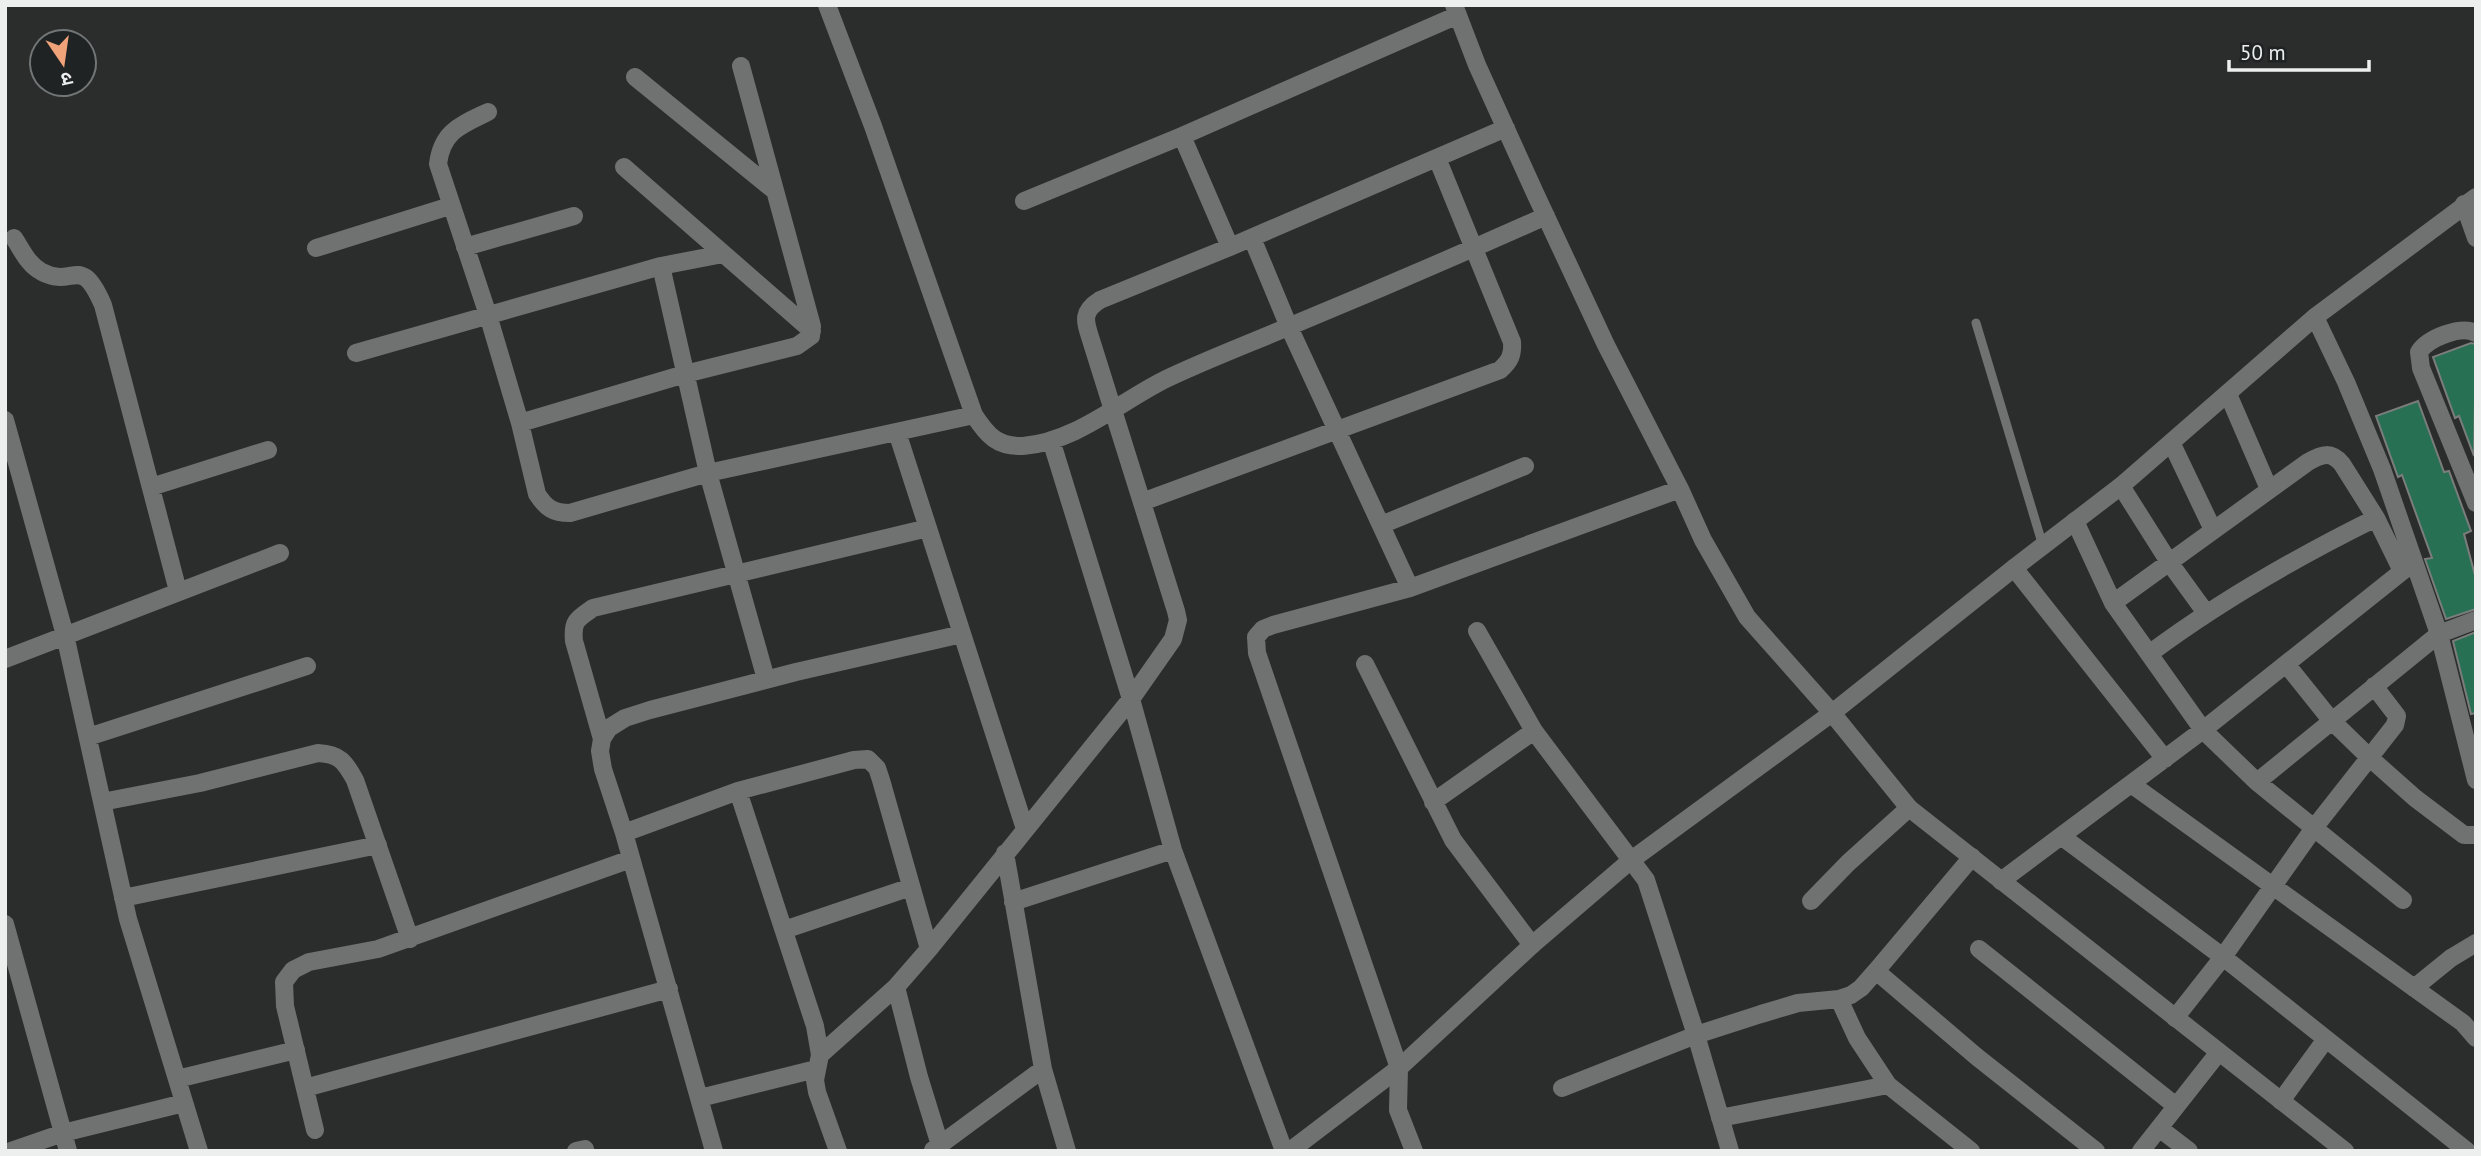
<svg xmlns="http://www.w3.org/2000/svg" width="2481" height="1156" font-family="'PT Sans','Noto Sans Devanagari',sans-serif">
	<rect width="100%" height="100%" fill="#2a2d2c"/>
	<path fill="#287053" stroke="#7a7d7b" stroke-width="2" d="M2471 343 2476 344 2474 456 2459 416 2455 418 2433 357Z
		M2418 401 2444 472 2449 471 2471 531 2464 534 2476 579V609L2446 619 2425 559 2432 558 2402 475 2398 477 2376 416Z
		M2476 632V713L2471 714 2453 641Z"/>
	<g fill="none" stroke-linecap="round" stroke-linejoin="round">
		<path stroke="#707171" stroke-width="9" d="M1976 323 2043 546"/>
		<path stroke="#707171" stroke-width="18" d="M827 5 873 126 974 415C987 435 997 447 1023 446 1076 442 1121 401 1166 379 1206 360 1248 344 1288 327 1375 291 1461 254 1546 216
			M1454 5 1477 65 1535 193 1606 345 1680 489 1703 540 1747 617 1832 713
			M635 77 775 191
			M488 112C461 125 442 131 438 164L488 315 520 423 537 494C546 508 553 513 570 513L708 473 974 415
			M1182 136 1230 247
			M624 167 812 331
			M1024 201 1182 136 1458 15
			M2464 204 2476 238
			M14 238C22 250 28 265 42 272 74 289 80 252 103 305L178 591
			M1252 238 1289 327 1410 588
			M465 247 574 216
			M316 248 450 206
			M661 266 708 473 766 679
			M2315 317 2346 382 2382 469 2439 634 2476 780
			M2476 333C2461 325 2428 338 2419 352L2421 368 2476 503
			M356 353 661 266 723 254
			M2228 394 2269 489
			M5 420 65 635 128 919 199 1151
			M520 423 685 374 797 346 811 336 812 326 741 66
			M897 432 1025 829
			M1051 440 1131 699 1173 850 1284 1151
			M2172 444 2213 530
			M2121 486 2169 562 2206 613
			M151 487 268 450
			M1142 502 1500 370C1510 361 1513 355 1512 342L1437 158
			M2075 521 2113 603 2203 730 2257 782 2403 900
			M1381 525 1525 466
			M2014 568 2165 759
			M2113 603 2308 462C2322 454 2331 451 2342 464L2376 518 2402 571
			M1477 631 1534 731 1646 880 1696 1035 1730 1151
			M2149 654C2220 601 2297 557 2376 518
			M5 659 280 553
			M1365 664 1453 840 1532 945
			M2286 664 2331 720 2370 758 2415 798 2464 835H2476
			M88 737 307 666
			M602 739 574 641C572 621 577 619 593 608L928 528
			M2257 782 2439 634 2476 620
			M2131 784 2463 1023 2476 1038
			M738 791 815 1026 820 1055 815 1080 817 1092 838 1151
			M102 802 200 783 318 753C340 754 345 762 355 780L410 939
			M1433 802 1534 731
			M624 833 738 791 854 760 868 759 877 768 881 780 929 949
			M2061 836 2223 957 2467 1151
			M1005 853 1043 1069 1067 1151
			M2001 881 2203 730 2414 562
			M123 898 378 845
			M1811 901 1848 863 1909 808
			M1013 902 1173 850
			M5 924 68 1151
			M784 930 911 887
			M1979 949 2176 1106
			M1876 971 1977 1057 2096 1151
			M896 987 919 1077 940 1145
			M2414 988 2451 958 2476 943
			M1839 999 1857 1038 1888 1085 1971 1151
			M2175 1018 2223 957 2314 828 2395 725 2397 716 2374 686
			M820 1055 896 987 929 949 1131 699 1173 639 1178 620 1176 611 1091 340C1085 321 1081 312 1100 300L1230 247 1506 128
			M177 1079 296 1050
			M305 1088 669 989
			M1562 1088 1696 1035 1761 1014 1798 1003 1839 999 1851 995 1861 988 1876 971 1972 857
			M700 1098 816 1069
			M2281 1101 2326 1039
			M1720 1118 1888 1085
			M2159 1128 2189 1151
			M315 1130 285 1006 284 982 293 970 309 962 378 949 631 859
			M933 1150 1043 1069
			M11 1151 63 1133 184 1103
			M576 1151 585 1149
			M714 1151 624 833 603 769 600 751 602 739 609 728 625 718 650 710 796 672 962 634
			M1414 1151 1398 1110 1399 1068 1257 653 1256 637 1263 629 1273 625 1410 588 1680 489
			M2141 1151 2219 1052"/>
		<path stroke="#707171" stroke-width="18" d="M1832 713 1909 808 2345 1151
			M1290 1151 1399 1068 1532 945 1630 861 1832 713 2014 568 2121 486 2315 317 2476 197"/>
	</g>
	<rect width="2481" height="1156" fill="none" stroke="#edefef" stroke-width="14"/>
	<g transform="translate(63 63) rotate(167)"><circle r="33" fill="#202323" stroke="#727575" stroke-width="2"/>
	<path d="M0-5L12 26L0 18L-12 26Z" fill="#f0a279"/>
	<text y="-10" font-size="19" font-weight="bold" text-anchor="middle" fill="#edefef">उ</text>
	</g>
	<path d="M2229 60v10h140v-10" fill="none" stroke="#edefef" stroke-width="3.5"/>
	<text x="2240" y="60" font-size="21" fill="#edefef" stroke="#202323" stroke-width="5" paint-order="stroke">50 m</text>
</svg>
